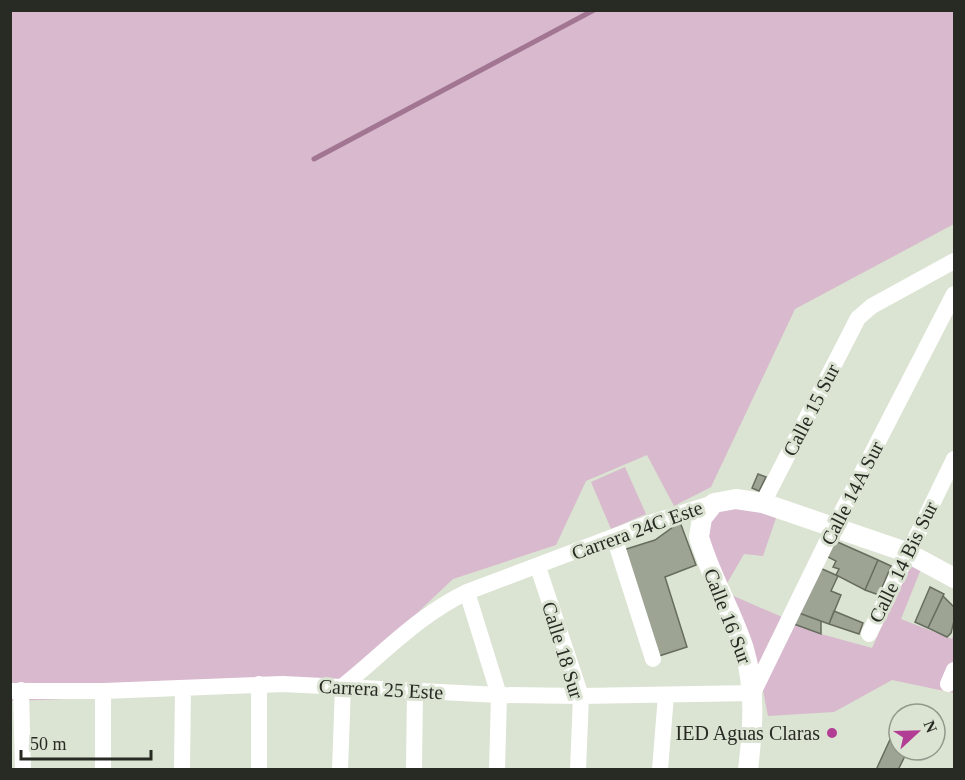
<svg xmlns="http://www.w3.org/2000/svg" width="965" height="780" font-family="'Times New Roman',serif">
	<rect width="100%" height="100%" fill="#dbe3d2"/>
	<path fill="#d8b9cd" d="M10 11H954V224L795 309 711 487 674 506 647 455 586 481 556 545 453 579 337 689 11 701Z
		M625 467 646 514 611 529 591 482Z
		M744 507 776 518 763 556 744 554 726 585C715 561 699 536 715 512Z
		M909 565 921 569 901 619 952 639 954 633V693L892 680 834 712 768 716 762 685 729 594 821 634 872 648Z"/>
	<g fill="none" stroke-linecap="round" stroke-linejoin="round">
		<path stroke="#a27693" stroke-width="5" d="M314 159 594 10"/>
	</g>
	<path fill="#9da494" stroke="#666d5e" stroke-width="1.5" d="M758 474 766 477 759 491 752 488Z
		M680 522 696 565 665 577 687 647 659 656 620 551 655 540Z
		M833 540 878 560 865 590 836 575 839 569 833 567 836 561 826 556Z
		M878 560 891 566 879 595 865 590Z
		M820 568 838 576 831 591 841 595 829 624 799 613Z
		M930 587 944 594 928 628 915 622Z
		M943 596 954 607V621L951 633 947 637 928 628Z
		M834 611 863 623 859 634 829 624Z
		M799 613 821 621V634L794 624Z
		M899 720V750H907L904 758 898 770H876Z"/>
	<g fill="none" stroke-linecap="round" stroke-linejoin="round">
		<path stroke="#fff" stroke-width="16" d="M763 503 858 318 872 306 954 261
			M614 537 653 659
			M538 567 581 696 578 770
			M467 592 499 695 497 770
			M869 634 954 459
			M948 684 954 670
			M21 690 23 770
			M10 691H103L283 684 499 695 581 696 753 693 834 527 954 294
			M103 770V691
			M182 770 183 688
			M259 770V684
			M340 770 343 686C384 653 419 615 467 592L647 524 714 503
			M414 770 415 690
			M660 770 666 695"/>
		<path stroke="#fff" stroke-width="20" d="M748 770C753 728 756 690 744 649 732 611 710 576 699 537L702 518 714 503 736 499 763 503 906 552 954 578"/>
	</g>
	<circle fill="#b23d95" stroke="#dbe3d2" stroke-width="2" cx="832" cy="733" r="6"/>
	<g text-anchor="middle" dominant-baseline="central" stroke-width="6" stroke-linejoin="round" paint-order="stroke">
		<g font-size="20" fill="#282b24" stroke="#dbe3d2">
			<text transform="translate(811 410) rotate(-63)">Calle 15 Sur</text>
			<text transform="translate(852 493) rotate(-63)">Calle 14A Sur</text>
			<text transform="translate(637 530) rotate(-20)">Carrera 24C Este</text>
			<text transform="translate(903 562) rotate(-64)">Calle 14 Bis Sur</text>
			<text transform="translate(728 616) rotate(69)">Calle 16 Sur</text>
			<text transform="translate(563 650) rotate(73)">Calle 18 Sur</text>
			<text transform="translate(381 689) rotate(3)">Carrera 25 Este</text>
		</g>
		<g font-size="20" fill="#282b24" stroke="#dbe3d2" text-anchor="end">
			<text x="820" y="733">IED Aguas Claras</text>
		</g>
	</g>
	<rect width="965" height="780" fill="none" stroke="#282b24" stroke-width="24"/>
	<g transform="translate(917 732) rotate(68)"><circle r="28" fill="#dbe3d2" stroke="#93998c" stroke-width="1.5"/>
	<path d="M0-4.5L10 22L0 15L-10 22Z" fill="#b23d95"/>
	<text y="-9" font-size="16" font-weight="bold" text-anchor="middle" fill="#282b24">N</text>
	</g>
	<path d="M21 750v9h130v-9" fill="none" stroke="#282b24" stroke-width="3"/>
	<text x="30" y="750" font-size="18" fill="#282b24" stroke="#dbe3d2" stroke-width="4.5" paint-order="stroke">50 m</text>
</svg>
